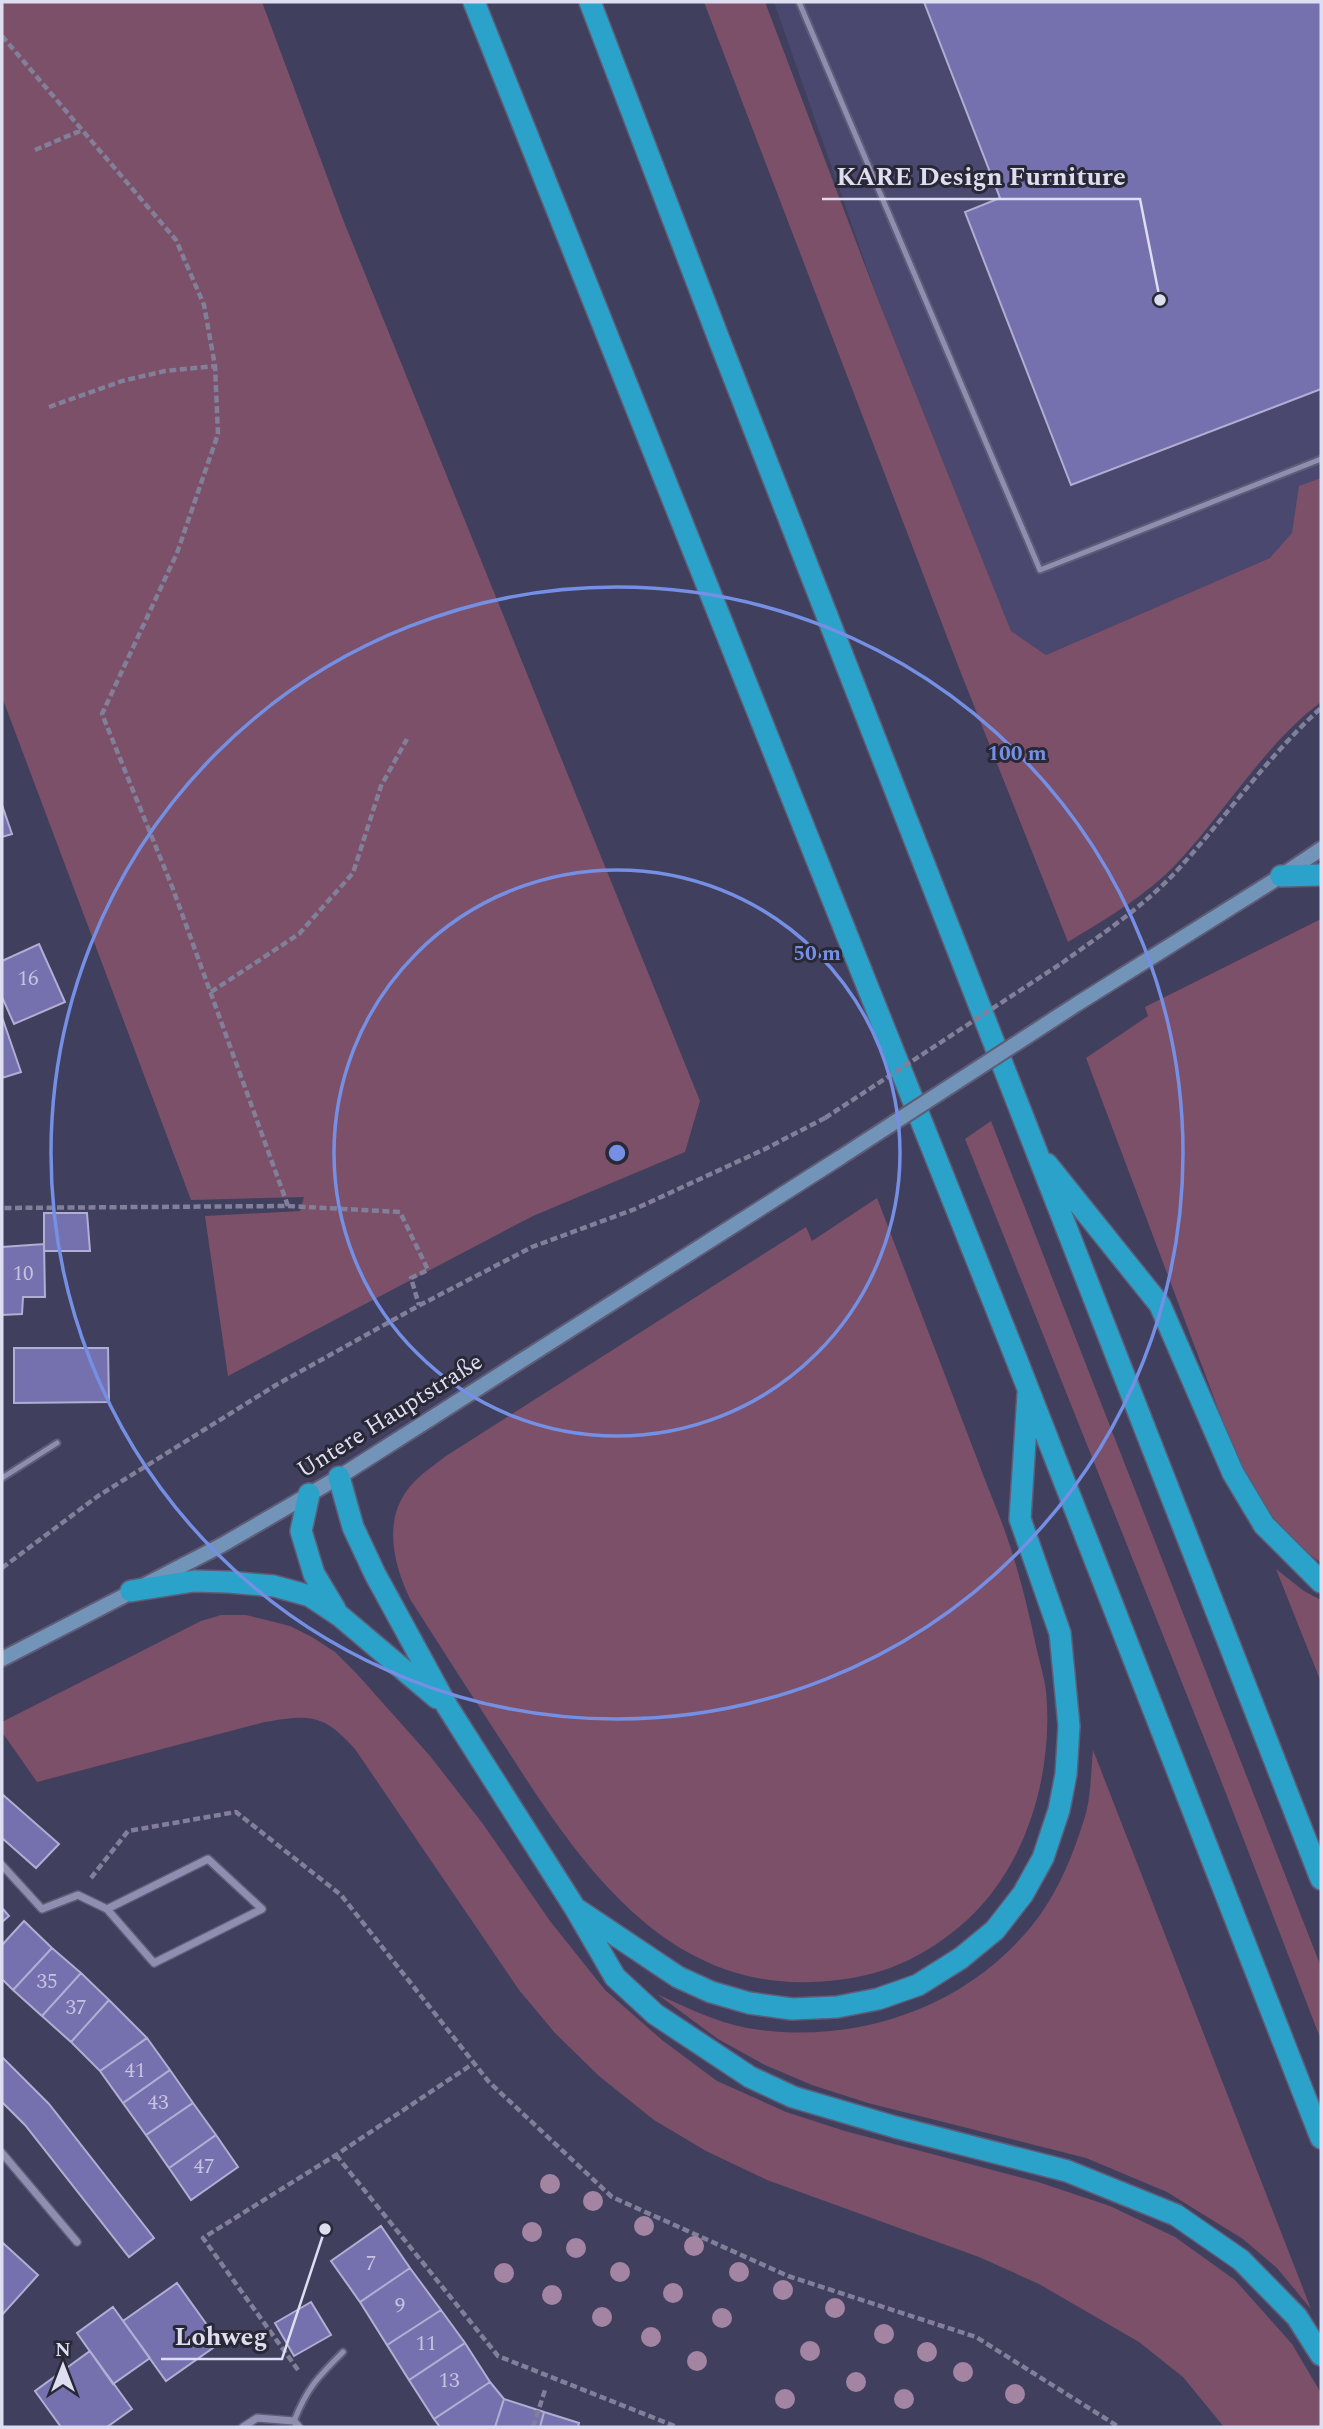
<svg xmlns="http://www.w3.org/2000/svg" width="1323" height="2429" font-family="Spectral,serif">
	<rect width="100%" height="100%" fill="#413f5e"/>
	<path fill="#4a486e" d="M774 2H1321V536L1046 655 1011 631 877 297Z"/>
	<path fill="#7c5068" d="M2 2H262L344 222 700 1101 685 1152 533 1216 228 1376 205 1216 300 1211 304 1197 191 1200 2 697Z
		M704 2H765L877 297 1011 631 1046 655 1270 558 1292 533 1299 486 1321 478V702C1264 745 1226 811 1177 863 1146 896 1107 918 1068 942L959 668Z
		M1321 919V1563L1294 1542 1268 1512 1242 1472 1086 1058 1148 1016 1145 1007Z
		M991 1121 1321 1967V2040L1220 1778 965 1139Z
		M877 1198C910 1284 943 1370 976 1456 987 1487 1001 1517 1011 1549 1021 1580 1029 1613 1036 1646 1039 1660 1044 1676 1046 1691 1054 1774 1026 1872 959 1927 914 1964 871 1980 812 1982 662 1988 578 1860 506 1748 474 1699 442 1649 410 1599 392 1561 381 1514 416 1480 425 1471 436 1464 446 1456L806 1227 812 1241Z
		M1276 1569 1304 1591 1321 1600V1682Z
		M221 1615H246L290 1626 312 1637 335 1652 357 1674 430 1756 483 1824 550 1921 605 1990 662 2040 717 2081 786 2112 845 2131 1038 2182 1110 2206 1175 2237 1235 2280 1292 2344 1321 2393V2427H1224L1183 2377 1139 2342 1039 2284 979 2257 767 2180 706 2151 654 2120 599 2076 555 2033 519 1990 355 1749C324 1714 310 1714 265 1722L37 1782 2 1732V1722L201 1621Z
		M1093 1750 1311 2309 1277 2268 1243 2239 1167 2192 1086 2158 868 2103 812 2085 765 2065 718 2039 657 1994C686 2007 715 2022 747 2028 848 2045 954 2013 1023 1936 1054 1903 1073 1857 1086 1813 1091 1794 1091 1770 1093 1750Z"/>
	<path fill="#7571ae" stroke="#afaed3" stroke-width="2" d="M924 2H1321V389L1071 485 965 212 1000 198Z
		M2 805 12 834 2 837Z
		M39 944 65 1002 14 1024 2 997V961Z
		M2 1017 21 1072 2 1078Z
		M44 1213H87L90 1251H44Z
		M44 1244 45 1297H23L22 1314 2 1315V1247Z
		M14 1348H108L109 1402 14 1403Z
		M2 1794 59 1844 36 1868 2 1838Z
		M2 1908 9 1916 2 1922Z
		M24 1921 52 1948 13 1990 2 1979V1945Z
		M52 1948 81 1973 42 2016 13 1990Z
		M81 1973 109 2000 71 2042 42 2016Z
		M109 2000 147 2038 100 2071 71 2042Z
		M147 2038 170 2070 123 2103 100 2071Z
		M2 2057 49 2104 154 2238 129 2257 25 2125 2 2102Z
		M170 2070 193 2103 146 2135 123 2103Z
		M193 2103 216 2135 169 2168 146 2135Z
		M216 2135 238 2167 191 2200 169 2168Z
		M381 2226 410 2268 360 2302 331 2261Z
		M3 2243 38 2275 2 2315V2245Z
		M410 2268 441 2310 387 2345 360 2302Z
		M177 2283 220 2343 166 2381 123 2321Z
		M311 2302 331 2335 294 2356 275 2323Z
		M113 2307 150 2358 113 2384 77 2333Z
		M441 2310 465 2343 409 2380 387 2345Z
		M465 2343 490 2382 434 2419 409 2380Z
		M90 2351 132 2409 107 2427H61L35 2391Z
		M490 2382 504 2399 495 2427H440L434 2419Z
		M504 2399 544 2412 540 2427H495Z
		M544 2412 579 2423 578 2427H540Z"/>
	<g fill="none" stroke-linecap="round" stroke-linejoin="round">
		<defs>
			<path id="service" d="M799 2 1040 570 1321 459
				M2 1478 57 1443
				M294 2421C307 2388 318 2377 343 2352"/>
			<path id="minor" d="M2 1865 42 1909 78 1895 107 1909 154 1963 262 1909 208 1859 107 1909
				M2 2153 77 2242
				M243 2427 257 2418 294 2421 299 2427"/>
			<path id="secondary" d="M1077 1004 1281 876 1321 849
				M2 1659 222 1545 339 1477 841 1157"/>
			<path id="motorway" d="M474 2 1016 1358 1321 2138
				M590 2 720 342 1321 1879
				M1281 876 1321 875
				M1047 1164 1160 1305 1233 1473 1264 1525 1321 1582
				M339 1477 353 1527 375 1574 447 1706 575 1908 615 1977 655 2014 750 2077 793 2097 895 2127 1067 2171 1176 2215 1241 2260 1297 2317 1321 2355
				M309 1494 301 1531 314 1574 335 1609
				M131 1591 194 1581 228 1582 274 1586 310 1596 340 1616 437 1698
				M578 1910 678 1977 711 1992 749 2003 792 2009 837 2007 878 1999 918 1985 961 1958 995 1930 1023 1894 1043 1858 1059 1810 1066 1774 1069 1726 1060 1633 1020 1519 1028 1394"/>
		</defs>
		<use href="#service" stroke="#5f5c76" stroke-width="9"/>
		<use href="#minor" stroke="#5f5c76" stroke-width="10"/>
		<use href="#secondary" stroke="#5f5c76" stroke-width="18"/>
		<use href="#motorway" stroke="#5f5c76" stroke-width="24"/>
		<path stroke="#817f9a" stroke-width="4.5" stroke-dasharray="7 3.5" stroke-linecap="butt" d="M2 36 176 240 204 305 215 366 218 434 177 553 102 714 173 889 288 1206 2 1208
			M35 150 82 130
			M49 407 122 381 165 371 215 366
			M1062 963C1103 933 1148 904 1182 865 1229 813 1269 755 1321 708
			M211 992 299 934 353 873 381 786 407 739
			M288 1206 400 1212 428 1270 411 1278 419 1305
			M2 1568 98 1496 276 1385 420 1305 532 1247 635 1209 765 1149 825 1118
			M91 1878 128 1831 236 1812 341 1895 489 2082 612 2197 788 2276 976 2337 1119 2427
			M336 2155 498 2356 677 2427
			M298 2370 203 2238 336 2155 474 2063
			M533 2427 546 2387"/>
		<use href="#service" stroke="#8f8eb1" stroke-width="5"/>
		<use href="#minor" stroke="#8f8eb1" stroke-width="7"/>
		<use href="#secondary" stroke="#7194b8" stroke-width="14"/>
		<use href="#motorway" stroke="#2aa2ca" stroke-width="21"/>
		<defs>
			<path id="secondary-bridge" d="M841 1157 1077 1004"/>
		</defs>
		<use href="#secondary-bridge" stroke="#5f5c76" stroke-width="18" stroke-linecap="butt"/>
		<path stroke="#817f9a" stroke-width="4.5" stroke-dasharray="7 3.5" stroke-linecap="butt" d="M825 1118 1062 963"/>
		<use href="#secondary-bridge" stroke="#7194b8" stroke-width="14"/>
	</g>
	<g fill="#a384a2">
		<circle cx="550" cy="2184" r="10"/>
		<circle cx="593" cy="2201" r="10"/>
		<circle cx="644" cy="2226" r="10"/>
		<circle cx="532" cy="2232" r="10"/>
		<circle cx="694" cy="2246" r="10"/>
		<circle cx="576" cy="2248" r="10"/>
		<circle cx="620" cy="2272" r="10"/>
		<circle cx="739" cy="2272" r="10"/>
		<circle cx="504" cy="2273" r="10"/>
		<circle cx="783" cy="2290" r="10"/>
		<circle cx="673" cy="2293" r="10"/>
		<circle cx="552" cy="2295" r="10"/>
		<circle cx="835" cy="2308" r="10"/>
		<circle cx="602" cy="2317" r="10"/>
		<circle cx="722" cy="2318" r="10"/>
		<circle cx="884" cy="2334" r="10"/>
		<circle cx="651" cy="2337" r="10"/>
		<circle cx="810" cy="2351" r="10"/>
		<circle cx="927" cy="2352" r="10"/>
		<circle cx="697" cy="2361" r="10"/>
		<circle cx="963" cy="2372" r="10"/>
		<circle cx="856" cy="2382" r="10"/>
		<circle cx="1015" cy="2394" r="10"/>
		<circle cx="785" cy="2399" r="10"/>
		<circle cx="904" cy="2399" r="10"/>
	</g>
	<g fill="none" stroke="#748fe3" stroke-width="3.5">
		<circle cx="617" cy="1153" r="283"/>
		<circle cx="617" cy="1153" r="566"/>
	</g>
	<g text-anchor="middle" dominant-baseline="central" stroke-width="6" stroke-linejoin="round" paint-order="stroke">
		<g font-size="21" fill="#c4c3e0">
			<text x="28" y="979">16</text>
			<text x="23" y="1274">10</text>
			<text x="47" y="1982">35</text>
			<text x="76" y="2008">37</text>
			<text x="135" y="2071">41</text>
			<text x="158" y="2103">43</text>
			<text x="204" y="2167">47</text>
			<text x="371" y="2264">7</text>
			<text x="400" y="2306">9</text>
			<text x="426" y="2344">11</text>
			<text x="449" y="2381">13</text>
		</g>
		<g font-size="24" fill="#dedef1" stroke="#282836">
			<text transform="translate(390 1416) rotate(-32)">Untere Hauptstraße</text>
		</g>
	</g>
	<circle cx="617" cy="1153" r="10" fill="#748fe3" stroke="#282836" stroke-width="3.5"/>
	<g font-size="21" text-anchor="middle" font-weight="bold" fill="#748fe3" stroke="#282836" stroke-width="6" stroke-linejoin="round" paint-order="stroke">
		<text x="1017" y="760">100 m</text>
		<text x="817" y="960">50 m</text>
	</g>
	<path fill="none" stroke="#dedef1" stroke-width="2.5" d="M1160 300L1140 199H822M325 2229L282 2359H161"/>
	<g fill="#dedef1" stroke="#282836" stroke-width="2.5">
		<circle cx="1160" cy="300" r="7"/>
		<circle cx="325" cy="2229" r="7"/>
	</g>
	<g font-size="26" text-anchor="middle" font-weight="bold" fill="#dedef1" stroke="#282836" stroke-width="6" stroke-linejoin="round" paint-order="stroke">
		<text x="981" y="185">KARE Design Furniture</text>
		<text x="221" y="2345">Lohweg</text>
	</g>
	<rect width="1323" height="2429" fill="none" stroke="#dedef1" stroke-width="7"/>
	<g transform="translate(63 2366)" stroke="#282836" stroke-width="5" paint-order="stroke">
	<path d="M0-5L12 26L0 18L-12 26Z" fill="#dedef1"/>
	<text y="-10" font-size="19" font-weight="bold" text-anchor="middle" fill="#dedef1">N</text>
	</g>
</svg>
